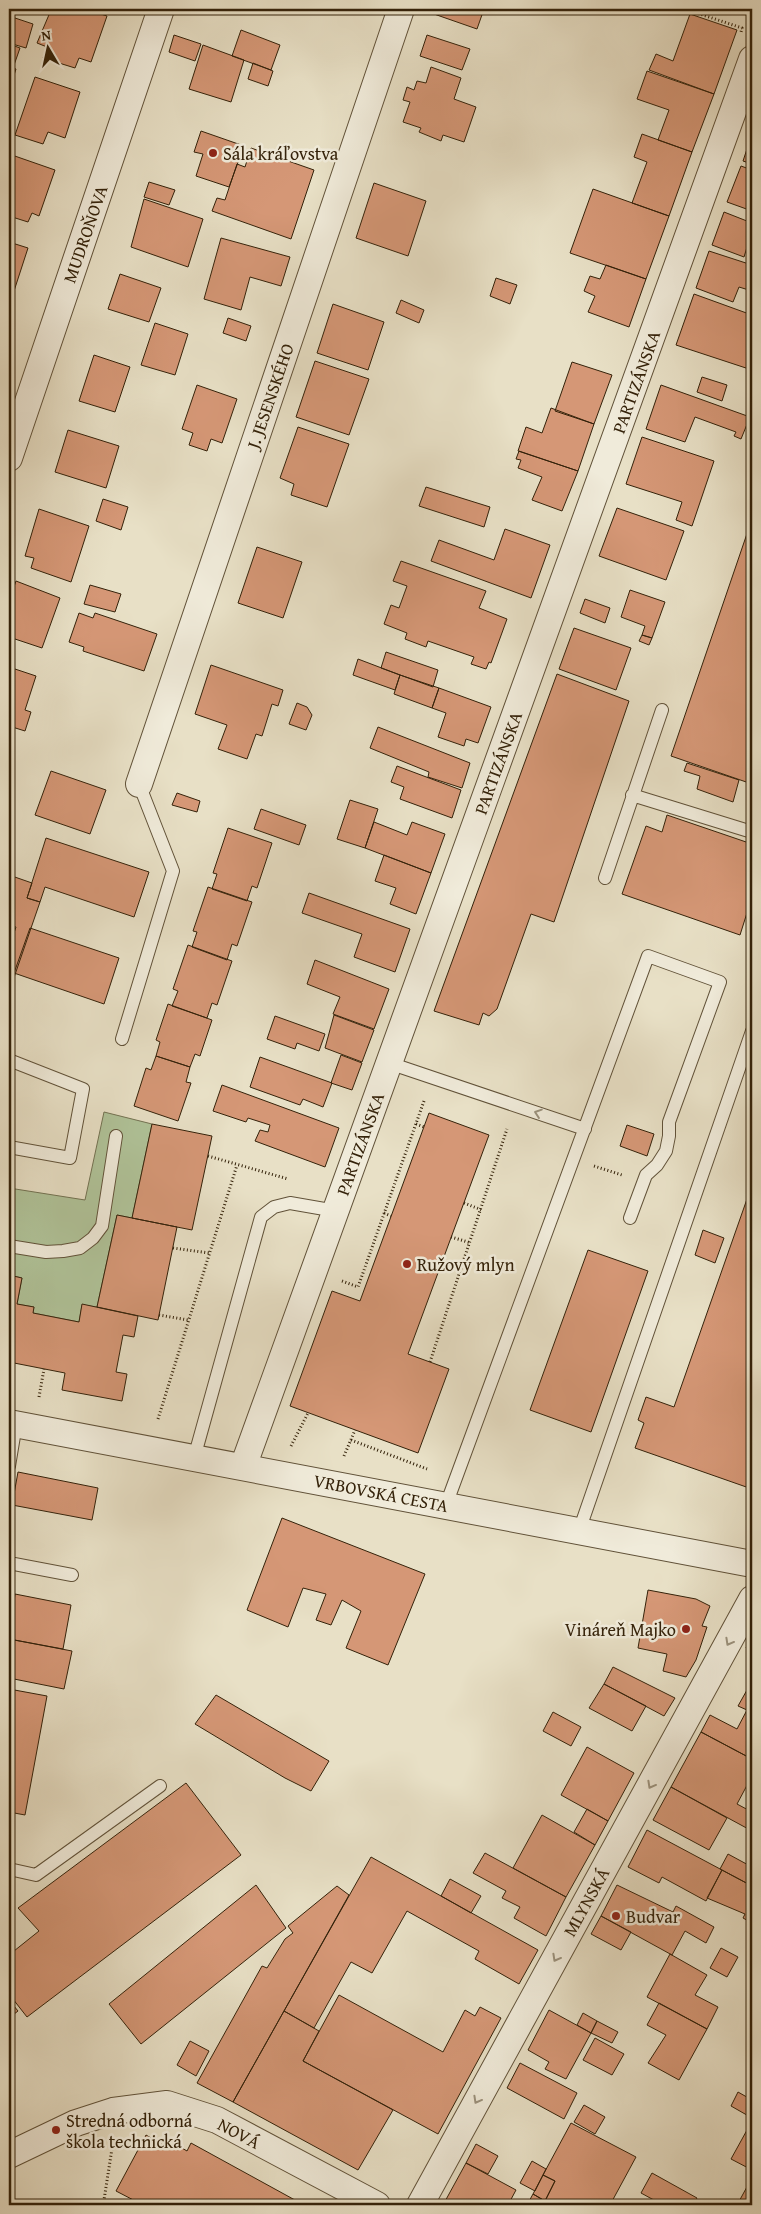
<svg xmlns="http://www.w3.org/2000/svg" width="761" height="2214" font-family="'Gentium Book Plus',serif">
	<rect width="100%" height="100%" fill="#e8e0c6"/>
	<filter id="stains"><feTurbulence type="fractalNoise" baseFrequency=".004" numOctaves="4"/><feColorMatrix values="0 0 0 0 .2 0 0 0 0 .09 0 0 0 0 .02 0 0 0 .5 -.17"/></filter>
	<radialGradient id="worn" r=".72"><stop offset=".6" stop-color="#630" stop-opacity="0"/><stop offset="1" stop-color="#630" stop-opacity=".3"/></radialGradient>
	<path fill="#b0c399" stroke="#727252" d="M104 1112 152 1124 132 1218 117 1215 97 1307 82 1305 79 1322 33 1313 34 1307 17 1304 22 1278 9 1275V1188L85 1200Z"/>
	<path fill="#d59776" stroke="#34220a" d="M46 9H85L107 16 91 62 79 58 75 68 43 58 47 47 37 43 51 10Z
		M436 9H484L477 29 434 14Z
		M690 14 737 30 714 94 649 70 656 54 673 61Z
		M9 16 33 24 26 48 9 43Z
		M241 30 280 45 271 70 232 56Z
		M174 35 201 44 195 61 169 52Z
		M427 35 470 49 462 70 420 56Z
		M9 44 20 48 13 68 9 67Z
		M203 45 244 60 231 102 189 89Z
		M253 63 273 71 268 86 248 79Z
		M9 67 16 69 9 91Z
		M431 67 461 78 454 99 476 107 464 142 443 135 441 141 419 132 421 128 403 122 410 102 403 100 407 87 414 90 417 81 426 83Z
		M647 71 714 94 692 152 658 140 669 110 637 99Z
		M35 77 80 92 65 138 48 132 43 144 15 135Z
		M201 131 244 146 229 187 196 176 203 154 194 152Z
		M642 134 692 152 669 216 632 203 647 162 634 157Z
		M752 134V164L743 161Z
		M251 148 314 170 291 239 212 211 217 198 225 200 237 164 245 167Z
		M9 154 55 170 39 216 32 213 28 222 9 216Z
		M741 166 752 170V211L727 202Z
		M149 182 175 190 169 205 144 197Z
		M374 183 426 201 408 256 356 238Z
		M593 189 669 216 646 279 570 253Z
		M144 199 203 219 188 267 131 247Z
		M724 212 752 223V231L744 257 712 245Z
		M221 238 290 257 281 286 250 277 241 310 204 299Z
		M9 242 28 248 14 291 9 289Z
		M709 251 752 265V291L739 287 733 302 696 288Z
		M606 265 646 279 629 327 588 312 595 296 584 291 590 276 600 279Z
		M120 274 161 288 149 322 108 309Z
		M496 278 517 285 510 304 490 296Z
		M694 294 752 315V370L676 345Z
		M401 300 424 310 419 323 396 313Z
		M333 304 384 322 368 370 317 353Z
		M228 318 251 326 246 341 223 333Z
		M155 323 188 334 175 375 141 365Z
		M94 355 130 367 115 412 79 401Z
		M315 361 369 379 349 435 296 417Z
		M572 362 612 375 594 424 555 411Z
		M702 377 727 385 722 401 697 392Z
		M197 385 237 399 222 443 211 439 207 451 189 445 193 433 182 429Z
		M661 385 750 417 741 439 734 436 736 432 695 417 685 442 646 429Z
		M551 408 594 424 578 471 518 451 526 427 542 433Z
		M298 427 349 444 327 507 291 495 294 484 280 478Z
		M68 430 119 446 106 488 55 472Z
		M642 437 714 461 692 526 676 520 682 502 626 484Z
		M519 451 578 471 562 511 532 500 542 477 518 468 521 460 516 459Z
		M426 487 490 507 484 527 419 506Z
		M103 499 128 507 121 530 96 521Z
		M617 508 684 531 666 580 599 556Z
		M39 509 89 526 71 582 31 568 34 558 25 556Z
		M752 519V784L671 756Z
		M505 529 550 545 531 598 431 561 439 540 494 560Z
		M257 547 302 562 283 618 238 603Z
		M401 561 486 591 479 608 507 619 491 663 489 662 486 669 471 664 474 657 428 641 426 647 405 639 407 633 384 624 391 605 399 608 407 586 393 581Z
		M16 581 60 598 42 648 9 637V601Z
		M90 585 121 594 115 612 84 604Z
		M630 590 665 602 652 638 642 635 645 626 621 617Z
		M585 599 610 608 605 623 580 613Z
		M79 613 93 618 95 613 157 634 144 671 83 651 84 647 69 642Z
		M574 628 631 648 616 690 559 669Z
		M642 635 652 638 649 645 639 641Z
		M386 652 438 670 433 687 381 668Z
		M358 659 400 675 395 690 353 675Z
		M211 665 283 690 278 706 272 704 262 736 256 734 247 759 218 749 227 725 195 714Z
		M9 667 36 676 25 710 31 712 25 731 9 726Z
		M557 674 629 701 554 922 531 914 497 1009 489 1016 483 1013 479 1025 434 1011Z
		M400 675 439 688 432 708 394 694Z
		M439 688 491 707 478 743 466 739 464 746 438 737 446 713 432 708Z
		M297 703 307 707 312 715 306 730 289 724Z
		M378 727 470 763 462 788 428 777 429 772 370 748Z
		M687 763 739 780 733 802 697 789 700 776 684 771Z
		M397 766 461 790 452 818 400 799 404 787 391 782Z
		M51 771 106 790 90 834 35 815Z
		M177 793 200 801 197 812 172 805Z
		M350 800 378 809 365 848 337 839Z
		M261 809 306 825 299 845 254 829Z
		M667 815 752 844V897L740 935 622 894 646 826 662 832Z
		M374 822 407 835 412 822 445 834 431 873 365 848Z
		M228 828 272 843 257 888 252 886 247 901 212 889 217 874 213 873Z
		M46 838 149 872 134 917 45 887 40 902 27 898Z
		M384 855 431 873 416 914 390 904 396 888 375 881Z
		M9 875 32 883 27 898 40 902 9 992V948L16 927 9 925Z
		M208 887 252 902 237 946 232 944 227 960 192 947 197 932 193 931Z
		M309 893 410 929 395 972 354 957 362 934 302 913Z
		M30 928 119 958 104 1004 14 973Z
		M188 945 232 961 217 1005 212 1003 207 1018 172 1006 178 991 173 989Z
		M315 960 389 989 374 1029 333 1014 340 997 307 984Z
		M168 1004 212 1020 200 1056 195 1054 190 1067 156 1056 160 1042 156 1040Z
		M334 1015 374 1030 362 1062 325 1048Z
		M275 1016 325 1034 319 1051 297 1043 295 1049 267 1039Z
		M341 1055 362 1063 352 1090 331 1083Z
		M156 1056 190 1067 186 1082 191 1083 178 1121 134 1106 146 1068 151 1070Z
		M260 1057 332 1083 323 1107 303 1099 300 1105 250 1087Z
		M222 1085 339 1128 325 1167 255 1141 260 1130 268 1132 270 1125 248 1118 246 1122 213 1111Z
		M429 1113 489 1135 408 1354 449 1369 418 1453 290 1406 332 1291 360 1301Z
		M152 1124 212 1136 192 1230 132 1218Z
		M627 1125 654 1134 647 1156 620 1146Z
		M752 1126V1141L747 1139Z
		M747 1199 752 1201V1489L635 1448 644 1423 638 1420 646 1397 674 1407Z
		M117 1215 177 1227 158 1320 97 1307Z
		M703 1230 724 1238 715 1263 695 1255Z
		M588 1250 648 1271 591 1432 530 1410Z
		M9 1275 22 1278 17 1304 34 1307 33 1313 79 1322 82 1304 138 1316 134 1337 123 1335 116 1372 127 1374 122 1401 62 1390 65 1373 9 1362Z
		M18 1472 98 1488 92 1520 12 1505Z
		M282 1518 425 1574 388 1665 346 1648 361 1611 342 1600 331 1625 316 1620 326 1594 303 1588 288 1627 247 1610Z
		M648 1590 696 1599 710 1606 702 1626 707 1627 696 1660 686 1677 663 1671 667 1654 638 1648Z
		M15 1594 71 1605 63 1649 9 1639Z
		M752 1636V1652L746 1648Z
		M9 1639 72 1651 64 1689 9 1678Z
		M613 1667 675 1698 664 1716 604 1684Z
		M604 1684 646 1706 632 1731 589 1708Z
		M9 1689 47 1696 25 1815 9 1812Z
		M747 1690 752 1692V1750L748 1757 701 1732 710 1715 737 1729 747 1710 738 1706Z
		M216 1695 329 1761 311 1791 285 1778 195 1724Z
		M553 1712 581 1727 571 1746 543 1731Z
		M701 1732 752 1759V1776L737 1804 752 1812V1831L671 1787Z
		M587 1747 634 1773 608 1821 561 1795Z
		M186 1783 241 1855 27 2017 9 1994V1955L39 1931 18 1908Z
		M671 1787 727 1818 709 1850 653 1820Z
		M587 1809 608 1821 595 1845 574 1832Z
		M542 1815 595 1845 566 1897 513 1868Z
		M647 1830 722 1870 706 1901 662 1877 659 1883 628 1867Z
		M485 1853 566 1897 546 1936 514 1918 520 1907 502 1898 506 1891 473 1873Z
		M728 1854 752 1867V1886L720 1869Z
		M371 1857 538 1950 519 1984 475 1959 479 1951 407 1911 372 1973 351 1962 314 2028 284 2011Z
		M722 1870 752 1886V1923L743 1918 745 1914 707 1898Z
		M450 1879 481 1896 471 1913 441 1896Z
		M256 1885 286 1928 141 2044 109 2004Z
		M617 1885 673 1912 676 1906 714 1927 706 1943 685 1931 672 1955 601 1916Z
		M337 1886 349 1895 233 2102 197 2083 262 1966 267 1968 285 1939 293 1933 288 1926Z
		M601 1916 631 1932 621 1950 591 1934Z
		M721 1948 738 1957 727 1977 710 1968Z
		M670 1954 707 1975 695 1995 718 2007 707 2029 647 1997Z
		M339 1995 443 2052 465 2010 475 2016 480 2007 501 2018 438 2134 303 2061Z
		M9 2000 18 2011 9 2018Z
		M659 2003 707 2029 679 2080 648 2063 666 2035 647 2025Z
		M549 2010 591 2033 566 2079 545 2069 549 2062 528 2050Z
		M284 2011 319 2031 303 2061 393 2110 358 2170 233 2102Z
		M583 2013 597 2021 591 2033 577 2025Z
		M597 2021 618 2032 612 2043 591 2033Z
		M595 2038 624 2054 612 2075 583 2060Z
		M190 2041 209 2051 196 2076 177 2065Z
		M520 2063 577 2093 564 2119 507 2088Z
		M738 2092 752 2100V2118L731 2106Z
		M584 2105 605 2117 595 2134 574 2122Z
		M752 2121V2170L731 2159Z
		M571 2123 636 2157 610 2205H527L533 2194 545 2201 555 2181 543 2175Z
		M146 2135 163 2145 165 2138 187 2151 191 2143 304 2205H165L160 2202 158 2205H143L116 2191Z
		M476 2144 498 2156 488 2174 466 2163Z
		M532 2161 546 2169 535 2191 520 2183Z
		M466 2163 516 2190 508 2205H443Z
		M652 2173 697 2198 693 2205H663L641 2193Z
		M543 2175 555 2181 545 2201 533 2194Z
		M748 2185 752 2187V2205H737Z
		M14 2200 41 2205H13Z"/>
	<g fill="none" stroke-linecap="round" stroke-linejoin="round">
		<defs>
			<path id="lane" d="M632 795 752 832
				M605 878 662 710
				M122 1039 173 871 139 784
				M9 1060 83 1089 70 1158 9 1147
				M389 1063 585 1129
				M9 1246 46 1252 63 1251 80 1248 93 1238 102 1226 116 1136
				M194 1458 261 1217 274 1207 290 1203 336 1211
				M9 1466 16 1424
				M446 1505 648 956 720 982 669 1122V1136L666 1151 657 1165 646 1175 630 1218
				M579 1531 752 1031
				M9 1563 72 1575
				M9 1869 36 1875 160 1786"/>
			<path id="street" d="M9 458 161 9
				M139 784 401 9
				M9 1423 752 1564
				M243 1467 752 59
				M9 2155 76 2123 113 2111 167 2104 217 2120 377 2205
				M420 2205 752 1599"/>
		</defs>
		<use href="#lane" stroke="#615239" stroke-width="14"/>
		<use href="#street" stroke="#615239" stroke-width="28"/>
		<path stroke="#34220a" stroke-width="3" stroke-dasharray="1 2.5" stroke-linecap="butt" d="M685 9 742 28 741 32
			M416 1124 424 1127
			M208 1156 288 1179
			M594 1166 622 1175
			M464 1203 482 1210
			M384 1213 391 1216
			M451 1237 471 1243
			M173 1248 209 1253
			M342 1281 358 1287 424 1101
			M159 1315 188 1320
			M430 1362 507 1129
			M39 1397 44 1369
			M158 1419 237 1165
			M351 1440 427 1469
			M291 1446 308 1413
			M344 1456 355 1430
			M113 2142 104 2200 113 2205"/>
		<use href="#lane" stroke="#f0ebda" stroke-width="12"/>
		<use href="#street" stroke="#f0ebda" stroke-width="26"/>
	</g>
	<defs><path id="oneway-chevron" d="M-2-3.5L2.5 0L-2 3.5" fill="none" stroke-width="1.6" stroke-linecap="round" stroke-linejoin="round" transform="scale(1.25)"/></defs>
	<g stroke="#9b917c">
		<use href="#oneway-chevron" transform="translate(538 1113) rotate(-161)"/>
		<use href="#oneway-chevron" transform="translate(729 1642) rotate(119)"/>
		<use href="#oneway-chevron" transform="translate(651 1785) rotate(119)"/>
		<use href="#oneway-chevron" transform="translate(556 1958) rotate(119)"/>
		<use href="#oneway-chevron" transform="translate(477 2100) rotate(119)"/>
	</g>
	<g fill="#8f2418" stroke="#f0ebda" stroke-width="2">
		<circle cx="213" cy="153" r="5"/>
		<circle cx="407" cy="1264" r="5"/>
		<circle cx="686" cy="1629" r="5"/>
		<circle cx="616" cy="1916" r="5"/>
		<circle cx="56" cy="2130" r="5"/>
	</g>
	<g text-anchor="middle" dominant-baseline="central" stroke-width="5" stroke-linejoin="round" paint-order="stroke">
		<g font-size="18" fill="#34220a" stroke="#f0ebda" text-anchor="start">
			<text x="223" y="153">Sála kráľovstva</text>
			<text x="417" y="1264">Ružový mlyn</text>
			<text x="676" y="1629" text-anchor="end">Vináreň Majko</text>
			<text x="626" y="1916">Budvar</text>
			<text x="66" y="2120">Stredná odborná<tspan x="66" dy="21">škola technická</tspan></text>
		</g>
		<g font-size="18" fill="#34220a" stroke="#f0ebda">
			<text transform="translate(85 234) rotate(-71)">MUDROŇOVA</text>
			<text transform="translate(636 382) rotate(-70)">PARTIZÁNSKA</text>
			<text transform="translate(270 396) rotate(-71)">J. JESENSKÉHO</text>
			<text transform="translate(498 763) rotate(-70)">PARTIZÁNSKA</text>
			<text transform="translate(360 1144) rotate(-70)">PARTIZÁNSKA</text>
			<text transform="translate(381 1493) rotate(11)">VRBOVSKÁ CESTA</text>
			<text transform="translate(586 1902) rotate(-61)">MLYNSKÁ</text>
			<text transform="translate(239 2133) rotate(28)">NOVÁ</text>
		</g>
	</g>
	<rect width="761" height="2214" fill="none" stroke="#e8e0c6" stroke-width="30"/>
	<rect x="10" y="10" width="741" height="2194" fill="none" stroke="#34220a" stroke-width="2.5"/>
	<rect x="15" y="15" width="731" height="2184" fill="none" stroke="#34220a"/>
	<g transform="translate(48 48) rotate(351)" stroke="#f0ebda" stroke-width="4" paint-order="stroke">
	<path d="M0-4L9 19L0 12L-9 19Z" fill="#34220a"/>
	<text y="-8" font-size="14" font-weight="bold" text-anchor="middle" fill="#34220a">N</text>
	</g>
	<rect width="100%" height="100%" filter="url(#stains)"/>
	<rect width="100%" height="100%" fill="url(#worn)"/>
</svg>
